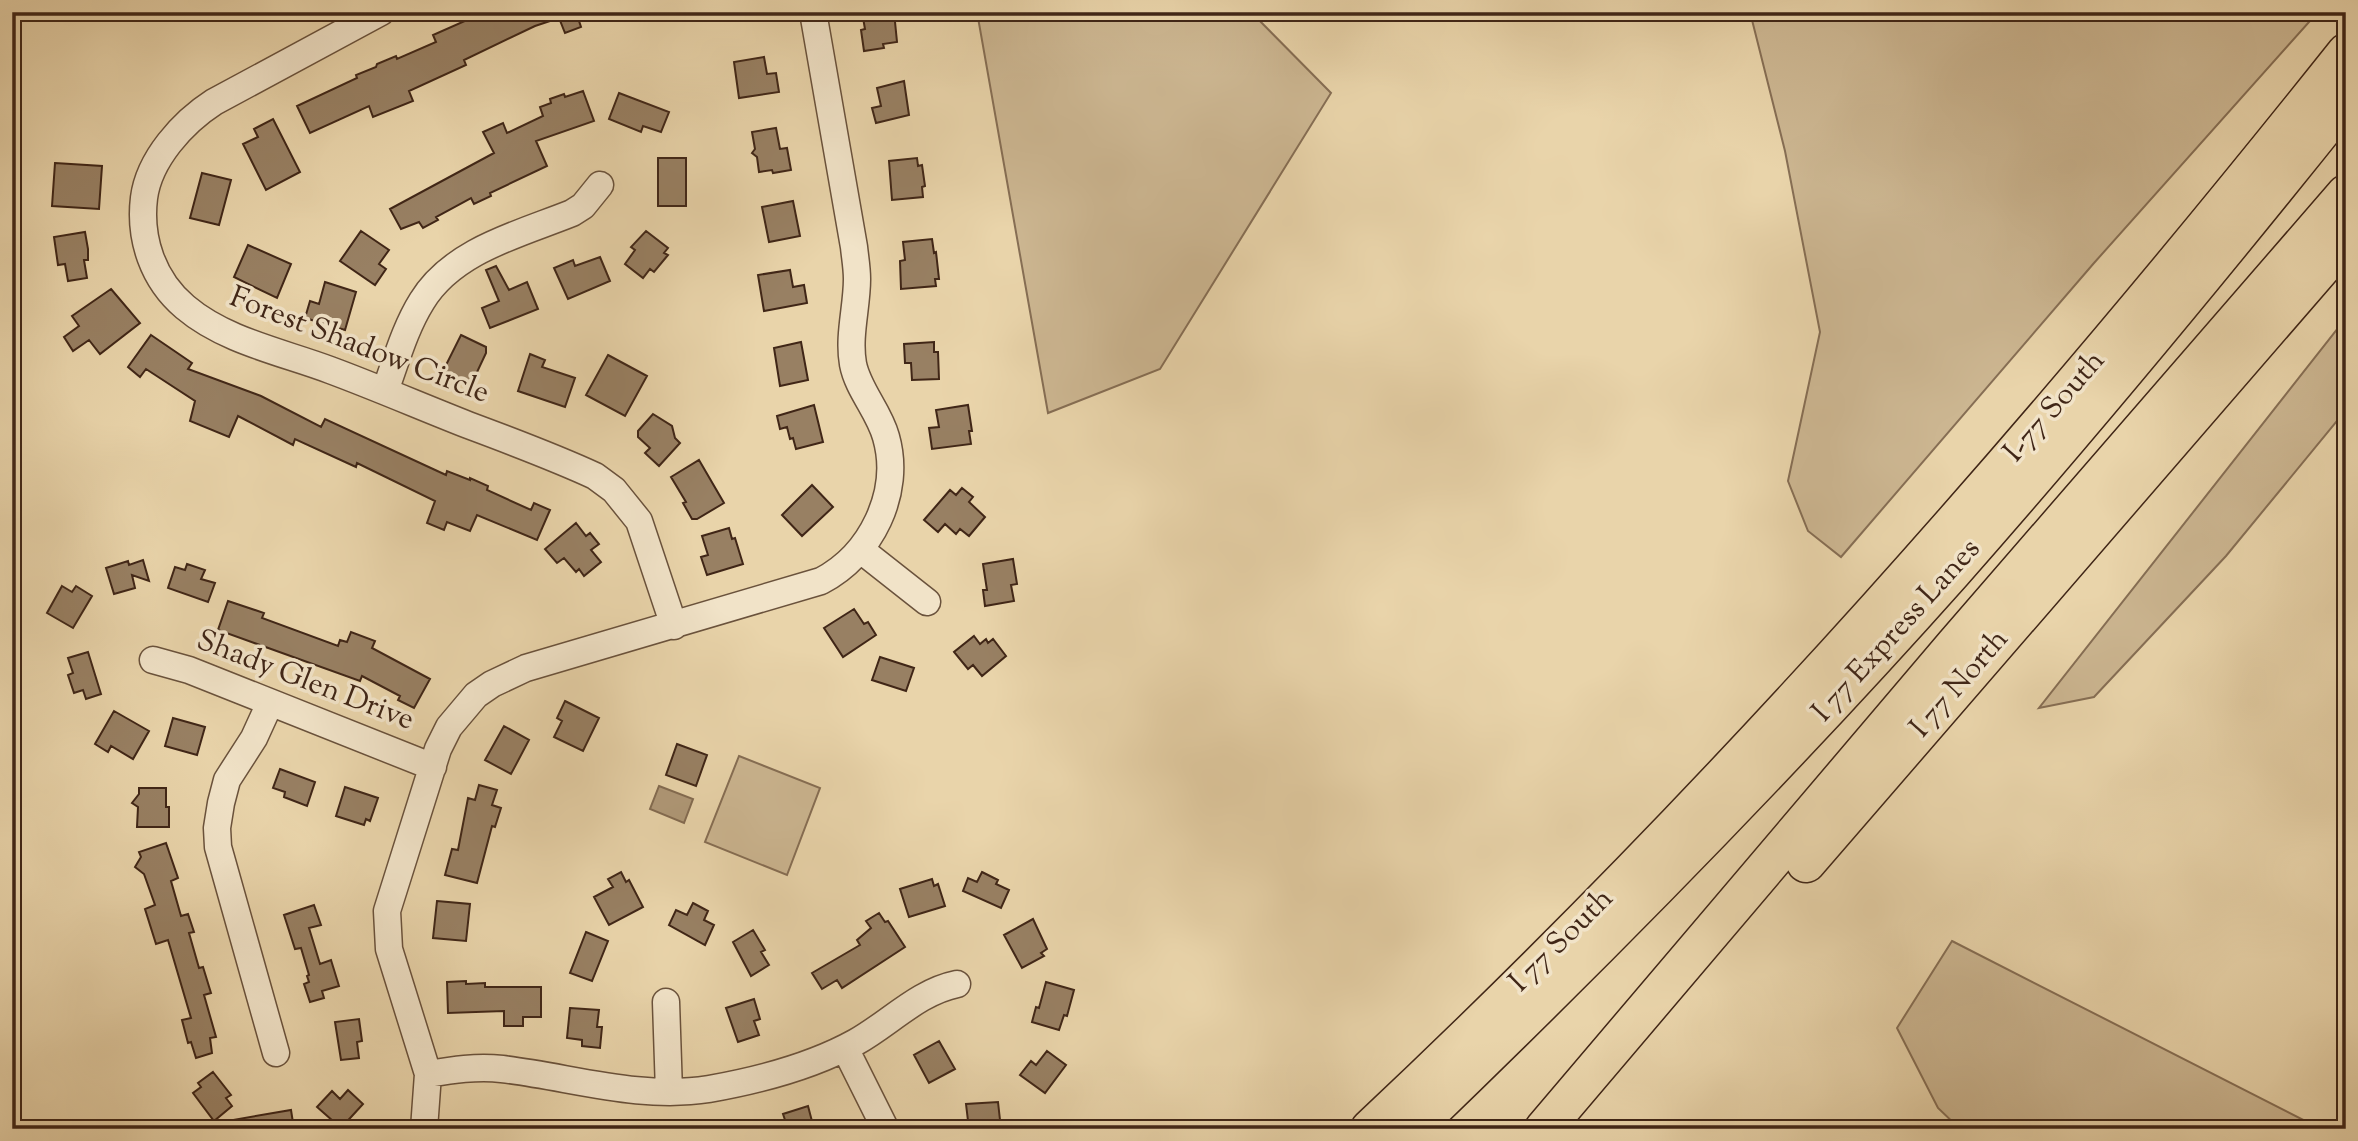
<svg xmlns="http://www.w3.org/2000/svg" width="2358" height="1141" font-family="'Sorts Mill Goudy',serif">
	<rect width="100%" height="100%" fill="#e9d4aa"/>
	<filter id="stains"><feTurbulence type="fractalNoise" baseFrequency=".00286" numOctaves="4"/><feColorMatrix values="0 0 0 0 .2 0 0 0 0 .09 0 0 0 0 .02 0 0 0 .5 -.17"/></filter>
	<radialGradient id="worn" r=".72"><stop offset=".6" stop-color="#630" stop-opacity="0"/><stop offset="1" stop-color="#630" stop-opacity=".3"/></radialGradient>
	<path fill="#ccb691" stroke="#866e54" stroke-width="2" d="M977 12H1251L1331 93 1160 369 1048 413Z
		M1750 12H2318L2094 263 1841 557 1808 531 1788 481 1820 332 1785 151Z
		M2346 318V410L2226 556 2094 697 2039 708Z
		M739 756 820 788 787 875 705 842Z
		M1952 941 2321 1129H1960L1938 1108 1897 1028Z"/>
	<path fill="#b09978" stroke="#836b51" stroke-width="2" d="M659 786 693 799 684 823 650 809Z"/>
	<path fill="#988063" stroke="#402617" stroke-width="2" d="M485 12H576L581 27 565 33 559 18 535 26 464 60 466 65 409 91 413 101 373 117 369 106 310 133 297 106 357 78 356 75 376 67 377 64 396 56 397 59 436 42 433 35Z
		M862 12H894L897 42 883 44 884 48 864 51 861 30 865 29Z
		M764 57 767 74 776 73 779 92 739 98 734 62Z
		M904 81 909 115 876 123 872 108 881 106 877 88Z
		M583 91 594 121 536 141 547 166 490 193 491 196 474 204 471 198 436 217 438 220 423 228 419 222 401 229 390 209 494 153 483 132 503 123 507 133 543 116 540 107 551 103 550 99 564 94 565 97Z
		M619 93 669 112 661 132 643 126 641 132 609 119Z
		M273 119 300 172 266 190 243 144 258 137 254 129Z
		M776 128 780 149 787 148 791 170 773 173 772 170 759 172 757 157 752 153 755 149 752 132Z
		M658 158H686V206H658Z
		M917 158 918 166 922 165 925 186 922 187 923 197 892 200 889 161Z
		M55 163 102 166 99 209 52 206Z
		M202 173 231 180 219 225 190 218Z
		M793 201 800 236 769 242 762 207Z
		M361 231 389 250 379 264 386 269 375 285 340 261Z
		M646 231 668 248 664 253 668 255 654 272 650 269 643 278 625 264 635 250 631 247Z
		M85 232 88 249V260H84L87 278 68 281 65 264 58 265 54 237Z
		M932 239 934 253 936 252 939 279H935L936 286 901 289 900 261 905 260 903 242Z
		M248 245 291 264 277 298 234 277Z
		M600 257 610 281 568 299 554 268 573 260 575 266Z
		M496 266 509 290 527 282 538 309 490 328 482 308 499 301 486 270Z
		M790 270 793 287 804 285 807 303 764 311 758 275Z
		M325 282 356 292 345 330 305 318 310 301 319 304Z
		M111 289 140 323 100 354 89 340 73 351 64 337 79 326 72 316Z
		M151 335 192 363 188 369 261 396 321 427 325 419 446 475 447 471 470 480V478L488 486 487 490 531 510 534 503 550 510 537 540 477 515 470 531 447 522 444 530 427 523 435 501 357 463 356 467 295 439 293 445 238 416 229 437 190 421 195 401 146 369 140 377 128 367Z
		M461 335 486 347V353L471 385 443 371Z
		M801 342 808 380 780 386 774 348Z
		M934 342V352H938L939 379 912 380 911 363H905L904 344Z
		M530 354 545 360 542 367 575 378 565 407 518 391Z
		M608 355 647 376 625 416 586 395Z
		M814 405 823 442 796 449 793 438 790 439 787 427 780 429 777 416Z
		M968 405 972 431H969L971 444 932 449 929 428 939 427 936 410Z
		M653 414 672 426 675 438 680 443 659 466 645 453 650 448 638 437V431Z
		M699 460 724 503 697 519H692L683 503 686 502 671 477Z
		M812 485 833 507 802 536 782 515Z
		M962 488 973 497 969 502 985 517 969 536 960 529 956 534 945 524 938 532 924 520 950 490 956 495Z
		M576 523 586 536 590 533 599 544 591 550 601 562 584 576 579 569 576 572 564 558 557 563 545 549Z
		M729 528 732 539 735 538 743 564 707 575 701 557 708 555 702 536Z
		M1013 559 1017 584 1011 585 1014 601 985 606 983 590H987L983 564Z
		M143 560 149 581 132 575 135 588 114 594 106 568 128 561 129 565Z
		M187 564 205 570 201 579 215 583 208 602 168 588 175 567 185 570Z
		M62 586 72 592 76 586 92 596 73 628 47 613Z
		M228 601 264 613 262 618 338 646 340 640 347 642 351 632 375 641 372 648 430 679 414 708 398 700 400 696 362 676 360 681 218 630Z
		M854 609 864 624 868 622 876 635 843 657 824 628Z
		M974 636 980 644 986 639 988 643 993 639 1006 656 982 676 973 665 968 669 954 652Z
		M88 652 101 694 86 699 83 690 74 693 68 675 73 673 68 658Z
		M880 657 914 668 906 691 872 680Z
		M565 701 599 718 583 751 554 737 562 721 557 718Z
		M114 711 149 731 133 759 111 746 108 752 95 744Z
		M173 718 205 727 197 755 165 746Z
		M504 726 529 740 511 774 485 760Z
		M677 744 707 755 696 786 666 775Z
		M280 769 315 782 307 806 284 797 285 792 273 788Z
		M479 785 497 790 492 805 501 808 495 827 492 826 477 883 445 875 452 849 458 850 468 798 475 800Z
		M345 787 378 798 370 821 366 819 364 825 336 816Z
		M139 788H166V807H169V827H137L138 807 132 803 139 794Z
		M166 843 178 878 171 881 181 916 188 914 194 932 189 933 199 968 203 967 211 993 204 995 216 1037 210 1038 212 1053 196 1058 191 1042 188 1043 182 1020 191 1018 168 940 156 944 145 909 155 905 144 874 135 867 141 857 139 852Z
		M621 872 626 882 629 880 643 907 609 925 594 897 613 887 608 879Z
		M982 872 998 880 996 884 1009 890 1001 908 963 891 968 878 977 882Z
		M932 879 934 886 938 884 945 906 909 917 900 889Z
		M437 901 470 904 466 941 433 938Z
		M693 903 708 911 704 920 714 925 705 945 669 925 676 910 687 915Z
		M314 905 321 925 309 928 320 964 331 960 339 986 322 991 324 998 310 1002 304 984 309 982 307 976 309 975 301 948 295 949 284 915Z
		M879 913 885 922 888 921 905 947 842 988 837 980 822 989 812 973 860 945 857 940 871 928 866 921Z
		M1033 919 1047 949 1041 953 1044 956 1022 968 1004 935Z
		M753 930 765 950 761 952 769 965 751 976 733 942Z
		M586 932 608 941 592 981 570 973Z
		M466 981V984L485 983V987H541V1017H523V1026H504V1011L448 1013 447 982Z
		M1046 982 1074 990 1067 1016 1064 1015 1059 1030 1032 1022 1036 1007 1039 1008Z
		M754 999 760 1019 754 1021 759 1035 738 1042 726 1008Z
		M570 1008 599 1010 597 1027H602L600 1048 582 1046V1040L567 1038Z
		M359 1019 362 1041 357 1042 359 1058 341 1060 335 1022Z
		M939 1041 955 1069 929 1083 914 1055Z
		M1047 1051 1066 1065 1045 1093 1020 1075 1031 1061 1036 1065Z
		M213 1072 231 1095 226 1098 232 1106 214 1121 193 1093 201 1087 198 1083Z
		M348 1090 363 1104 341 1128 317 1107 332 1091 340 1099Z
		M998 1102 1001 1129H969L966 1104Z
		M808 1106 814 1129H788L783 1114Z
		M291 1110 294 1129H227V1121Z"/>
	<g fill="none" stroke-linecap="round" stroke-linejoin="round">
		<defs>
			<path id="minor" d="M381 12 214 102C183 122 149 159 144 198 139 239 153 280 185 307 225 341 282 352 330 370 376 387 422 407 468 425 511 441 554 457 595 476L614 490 639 521 674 626
				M385 391C396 361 405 328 422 301 453 250 520 234 572 213L583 206 600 185
				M861 550 927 602
				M153 660 189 670 433 767
				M270 703 254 738 227 780 221 803 217 828 218 847 276 1053
				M666 1002 669 1092
				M845 1048 884 1126
				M428 1074C452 1070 477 1066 502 1069 571 1077 639 1100 709 1089 760 1080 811 1067 856 1042 890 1023 918 992 957 984
				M424 1129 428 1074 389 949 387 911 438 749 449 727 476 695 492 684 526 668 821 581C871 555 902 493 886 437 879 411 858 390 853 364 848 336 857 307 857 279 857 268 855 257 854 247L813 12"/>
			<path id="highway" d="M1806 863 2346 239
				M1370 1129C1724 797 2044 432 2346 53
				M1412 1129C1599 949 1780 765 1952 572 2088 418 2218 260 2346 100
				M1544 1129 1955 645 2346 194"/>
		</defs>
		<use href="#minor" stroke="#6a523c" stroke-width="29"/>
		<use href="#highway" stroke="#402617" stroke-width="41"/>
		<use href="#minor" stroke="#f1e3c8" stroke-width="26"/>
		<use href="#highway" stroke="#e9d4aa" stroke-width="38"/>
	</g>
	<g text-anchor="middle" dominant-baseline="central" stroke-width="7" stroke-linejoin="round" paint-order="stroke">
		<g font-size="30" fill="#402617" stroke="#f1e3c8">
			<text transform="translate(359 346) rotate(21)">Forest Shadow Circle</text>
			<text transform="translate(2055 407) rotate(-49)">I-77 South</text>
			<text transform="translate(1897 631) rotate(-48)">I 77 Express Lanes</text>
			<text transform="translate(305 681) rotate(21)">Shady Glen Drive</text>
			<text transform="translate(1960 684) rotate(-49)">I 77 North</text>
			<text transform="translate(1562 941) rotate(-45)">I 77 South</text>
		</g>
	</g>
	<rect width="2358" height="1141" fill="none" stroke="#e9d4aa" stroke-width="42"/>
	<rect x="14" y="14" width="2330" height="1113" fill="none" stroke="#402617" stroke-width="3.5"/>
	<rect x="21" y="21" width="2316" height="1099" fill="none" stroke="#402617" stroke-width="2"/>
	<rect width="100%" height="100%" filter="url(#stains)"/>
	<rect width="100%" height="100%" fill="url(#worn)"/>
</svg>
